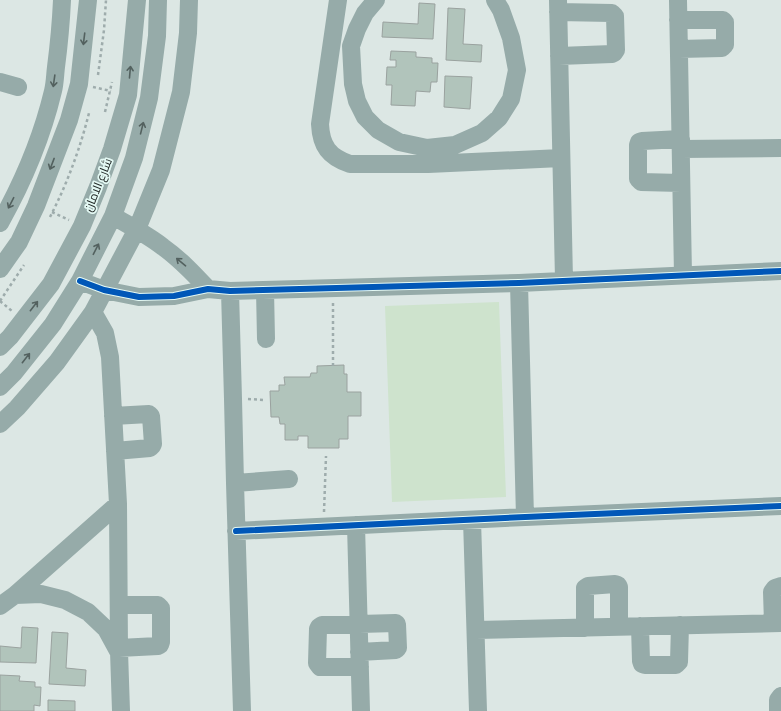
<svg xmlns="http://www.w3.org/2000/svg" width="781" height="711" font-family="'Fira Sans Condensed',Cairo,sans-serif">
	<rect width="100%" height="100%" fill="#dce7e4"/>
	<path fill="#cee3cd" d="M499 302 506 497 392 502 385 306Z"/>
	<path fill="#b1c4bb" stroke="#9aa29f" d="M419 3 435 4 433 39 382 37 383 22 418 24Z
		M448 8 465 9 463 44 482 45 481 62 446 60Z
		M391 51 416 52V57L432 58V63H438L437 82H431L430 92 416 91 415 106 391 105 392 85H386L387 67H396V60H390Z
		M445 76 472 77 470 109 444 107Z
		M344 365V374H347V392H361V416H348V439H339V448H308V436H298V440H285V424H280L279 417H271L270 391H279V385H285L284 377H310L311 373H317V366Z
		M22 627 38 628 36 663 0 662V646L21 648Z
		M52 632 68 633 66 668 86 670 85 686 49 684Z
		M0 675 20 676 19 681 35 682V687H41L40 706 34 705V711H0Z
		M48 700 75 701V711H48Z"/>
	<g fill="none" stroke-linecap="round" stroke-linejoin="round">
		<path stroke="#9eacac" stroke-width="2.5" stroke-dasharray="3 3" stroke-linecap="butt" d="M98 75 104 30 106 0
			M93 87 111 91
			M105 112 112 82
			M52 212 69 220
			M50 217C67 184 80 149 89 113
			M0 301 24 265
			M0 301 12 311
			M333 366V302
			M248 399 265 400
			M324 512 326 456"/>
		<path stroke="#96aba9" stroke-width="18" d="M338 0 320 124C321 146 329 157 350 164H428L561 158
			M376 0 365 13 357 29 351 46 353 84 357 101 365 117 378 130 399 142 427 148 455 145 482 133 499 118 511 99 517 70 511 38 501 10 495 0
			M558 0 564 280
			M678 0 683 275
			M558 12 612 13 615 16 616 50 614 53 612 54 559 56
			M678 20H723L725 22V45L722 48 679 49
			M0 82 18 87
			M681 139 642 141 639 142 638 145V179L641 182 681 183
			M681 149 781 148
			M113 216C130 226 148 235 163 247 180 259 194 274 208 289
			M0 223C23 182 42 137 53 91 55 83 55 75 56 67 59 44 61 22 62 0
			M0 269 19 242 36 206 69 120 79 84 88 0
			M80 281 104 290 139 297 174 296 208 289 230 291 519 283 781 271
			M519 283 525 517
			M265 290 266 339
			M230 291 233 399 235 483 242 711
			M93 312 105 333 110 357 118 504 119 651 121 711
			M0 347 10 337 51 284 82 226 98 187 112 149 128 95 137 0
			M0 387 14 373 53 324 80 281 113 216 134 158 149 98 157 36 158 0
			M113 416 149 414 151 416 153 444 152 446 150 448 115 451
			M0 424 17 408 57 362 93 312 137 229 161 170 181 92 188 33 189 0
			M235 483 289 479
			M472 520 478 711
			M356 525 361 711
			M236 531 525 517 781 506
			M15 595 41 594 65 600 88 612 106 629 118 651
			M119 605H158L161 608V642L160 645 158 646 119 648
			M0 606 15 595 118 504
			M773 623 772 592 775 588 781 586
			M640 626 641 661 642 664 645 665H676L679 662 680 625
			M585 628V588L588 586 615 584 618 585 619 587V627
			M476 630 781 623
			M359 652 396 650 398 648 397 624 396 623 322 625 319 627 318 629 317 663 320 667H360
			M778 711V700L781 696"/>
		<defs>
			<path id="cycleway" d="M80 281 104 290 139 297 174 296 208 289 230 291 519 283 781 271
				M236 531 525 517 781 506"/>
		</defs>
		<use href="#cycleway" stroke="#e4f9f4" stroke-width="8"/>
		<use href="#cycleway" stroke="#0057b8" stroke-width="6"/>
	</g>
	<defs><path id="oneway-shaft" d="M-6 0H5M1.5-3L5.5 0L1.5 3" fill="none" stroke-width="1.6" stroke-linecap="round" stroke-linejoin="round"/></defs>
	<g stroke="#53615f">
		<use href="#oneway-shaft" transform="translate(84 39) rotate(97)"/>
		<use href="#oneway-shaft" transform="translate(130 72) rotate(-85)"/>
		<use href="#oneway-shaft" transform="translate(54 81) rotate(98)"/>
		<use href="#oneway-shaft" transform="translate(142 128) rotate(-76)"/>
		<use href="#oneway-shaft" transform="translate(52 164) rotate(111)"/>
		<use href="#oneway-shaft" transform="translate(11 203) rotate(117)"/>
		<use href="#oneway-shaft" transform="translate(96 249) rotate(-63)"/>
		<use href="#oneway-shaft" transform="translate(181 262) rotate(-140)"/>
		<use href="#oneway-shaft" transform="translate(34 306) rotate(-52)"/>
		<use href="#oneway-shaft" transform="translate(26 358) rotate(-52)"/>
	</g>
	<g text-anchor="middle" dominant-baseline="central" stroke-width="3.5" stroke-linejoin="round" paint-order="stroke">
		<g font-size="12" fill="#1d2422" stroke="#e4f9f4">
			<text transform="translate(98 185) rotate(-68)">شارع الامان</text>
		</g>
	</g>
</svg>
